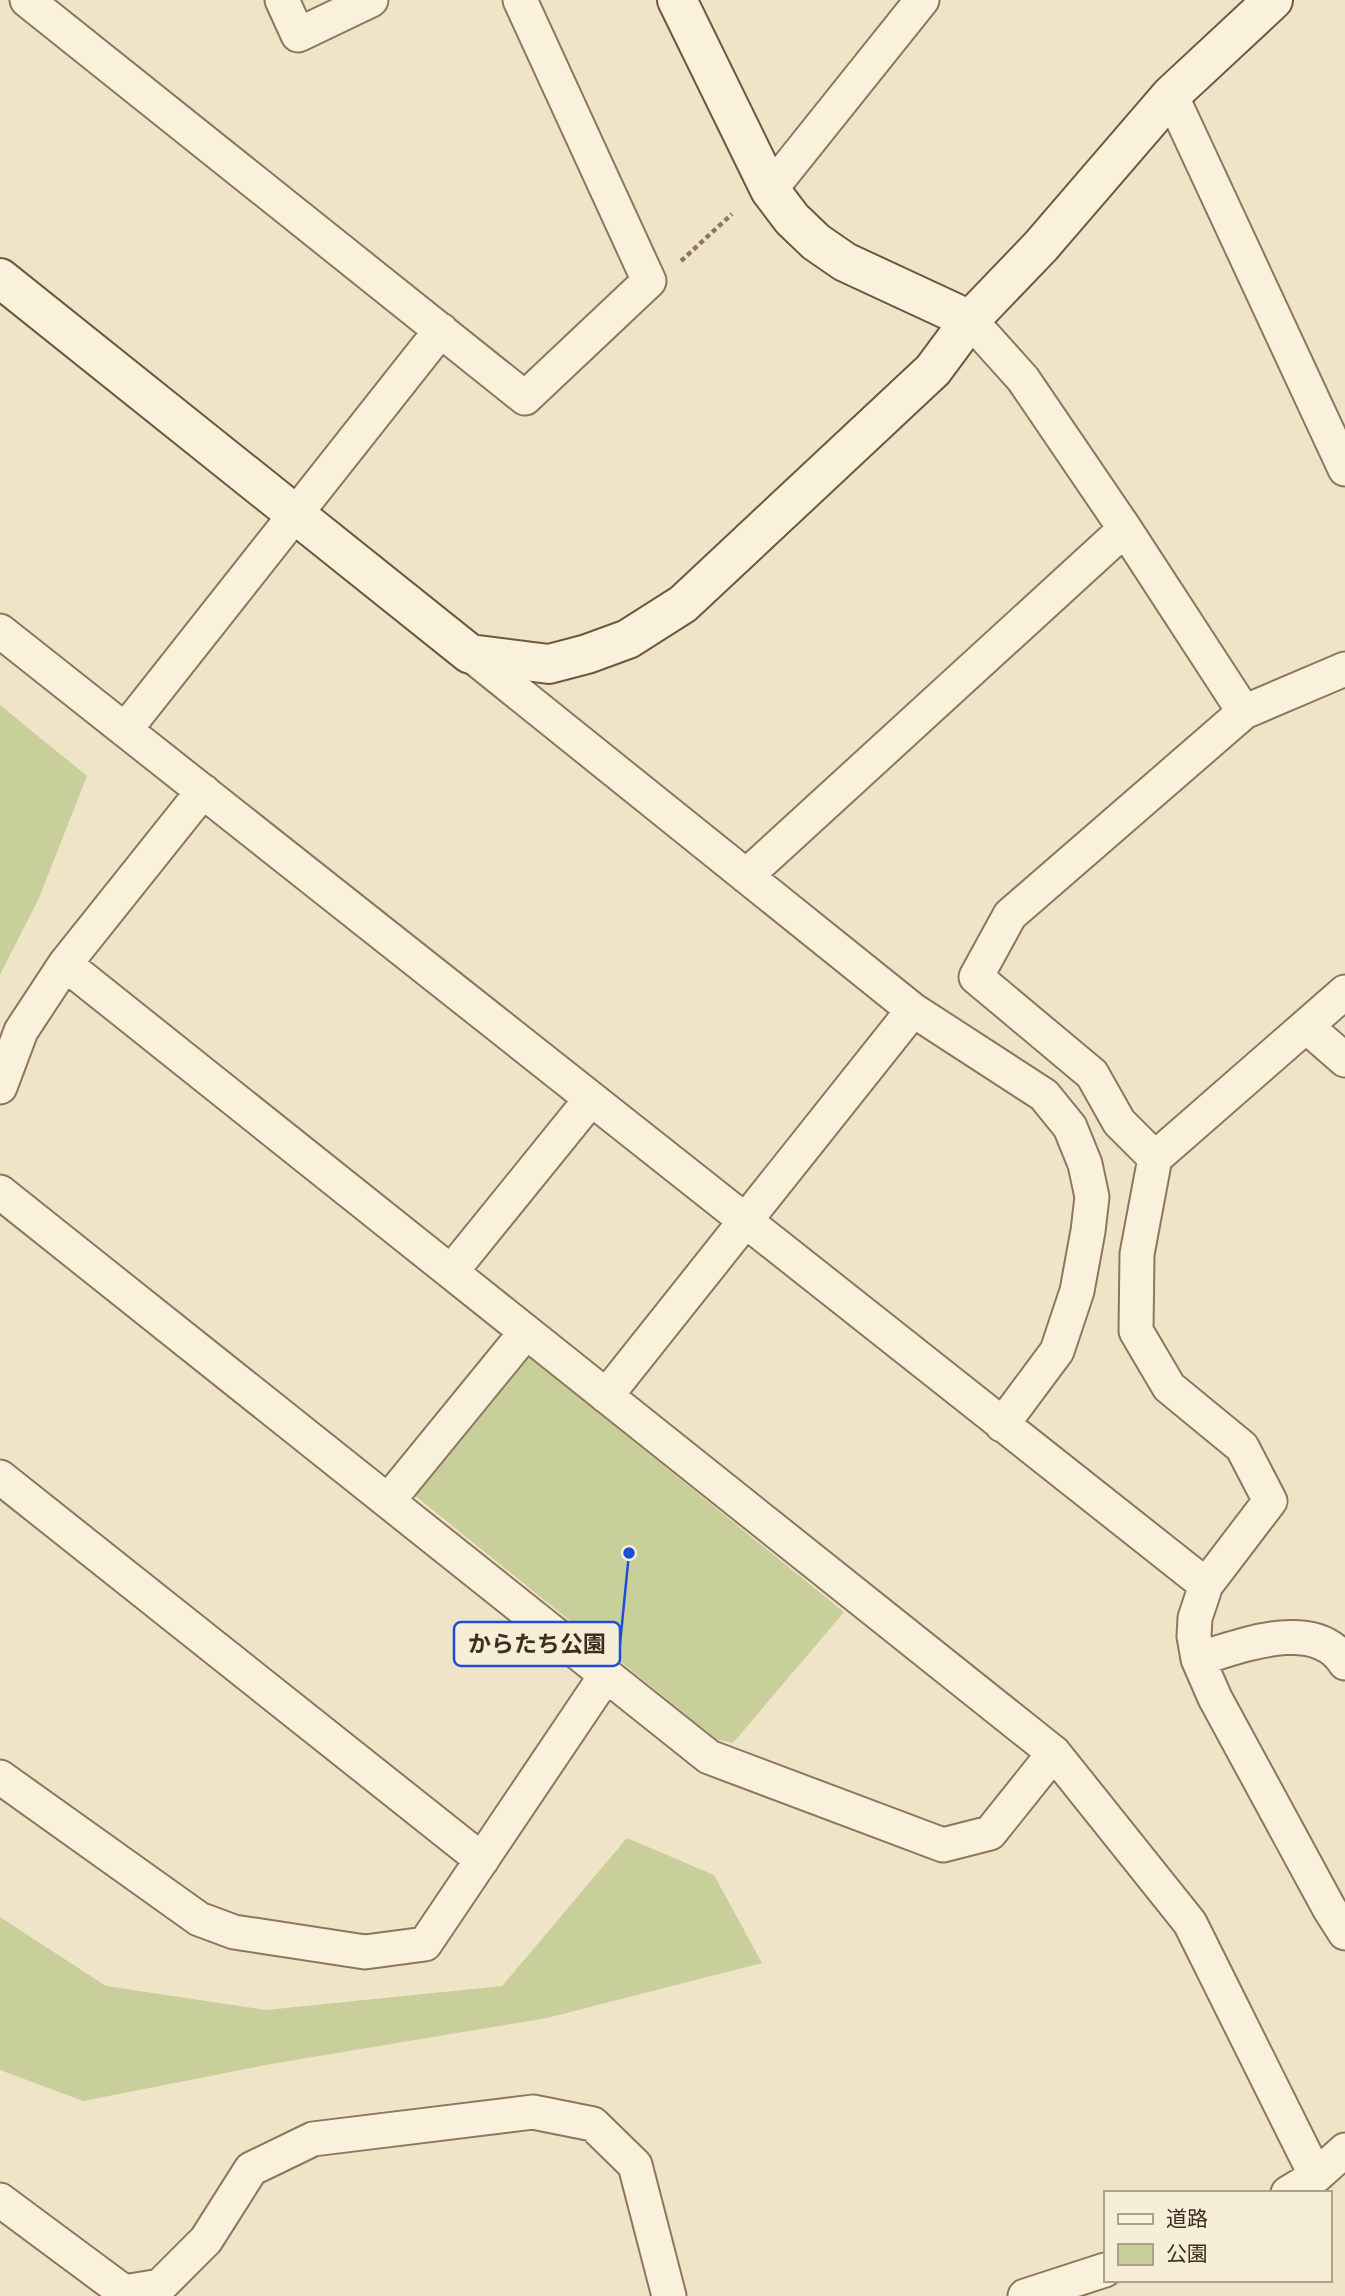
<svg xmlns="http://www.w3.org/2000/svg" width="1345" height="2296" font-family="'Times New Roman','Noto Sans JP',serif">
	<rect width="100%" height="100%" fill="#f0e4c8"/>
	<path fill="#c9cf9b" d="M0 705 87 776 39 898 0 975Z
		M527 1355 844 1612 733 1743 716 1739 413 1494Z
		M627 1838 714 1875 762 1963 547 2018 271 2064 83 2101 0 2070V1917L106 1986 266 2010 502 1986Z"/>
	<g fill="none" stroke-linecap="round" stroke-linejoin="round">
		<defs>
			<path id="street" d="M27 0 525 398 649 281 520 0
				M282 0 298 35 371 0
				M1171 95 1345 469
				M770 190 922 0
				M970 320 1023 379 1125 529 1244 712
				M0 631 1206 1585
				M470 654 913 1010 1044 1095 1070 1127 1085 1164 1092 1197 1088 1231 1077 1291 1057 1351 1002 1425
				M125 730 441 330
				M746 876 1125 529
				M65 964 1054 1753 1190 1923 1316 2176
				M1306 1026 1345 1060
				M0 1087 21 1031 65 964 203 791
				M1155 1158 1119 1122 1092 1074 976 977 1010 915 1244 712 1345 669
				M0 1192 709 1757 943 1845 990 1833 1054 1753
				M451 1272 591 1099
				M606 1396 913 1010
				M0 1477 482 1860
				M388 1501 526 1332
				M1198 1659 1194 1636 1195 1618 1206 1585 1270 1501 1242 1447 1169 1387 1136 1331 1137 1254 1155 1158 1345 992
				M1345 1663C1316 1615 1238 1647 1198 1659L1215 1698 1329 1908 1345 1933
				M0 1777 199 1919 234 1932 365 1952 425 1944 606 1675
				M1288 2193 1316 2176 1345 2150
				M0 2200 124 2292 160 2286 206 2240 251 2169 313 2139 533 2112 593 2124 635 2165 669 2296
				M1025 2296 1105 2270"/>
			<path id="secondary" d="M677 0 770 190 792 219 816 242 845 262 970 320
				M0 278 470 654 549 664 587 654 628 639 683 604 933 370 970 320 1041 246 1171 95 1273 0"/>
		</defs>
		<use href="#street" stroke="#8d765c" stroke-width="37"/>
		<use href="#secondary" stroke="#6f573f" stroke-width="42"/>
		<path stroke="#8d765c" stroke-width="4.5" stroke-dasharray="5 3.5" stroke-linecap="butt" d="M681 261 732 214"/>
		<use href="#street" stroke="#faf1dc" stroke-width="33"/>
		<use href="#secondary" stroke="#faf1dc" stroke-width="38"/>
	</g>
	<path fill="none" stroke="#1d4ed8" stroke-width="2.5" d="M629 1553L620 1644"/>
	<circle fill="#1d4ed8" stroke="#f7eed8" stroke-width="2.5" cx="629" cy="1553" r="7"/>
	<rect fill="#f7eed8" stroke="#1d4ed8" stroke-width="2.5" x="454" y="1622" width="166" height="44" rx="7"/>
	<g font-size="23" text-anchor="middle" font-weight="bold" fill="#3d2e20">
		<text x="537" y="1652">からたち公園</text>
	</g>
	<rect x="1104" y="2191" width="228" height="91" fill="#f7eed8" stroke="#ada18e" stroke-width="2"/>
	<rect x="1118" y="2214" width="35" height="10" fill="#faf1dc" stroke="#ada18e" stroke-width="2"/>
	<text x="1166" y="2226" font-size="21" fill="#3d2e20">道路</text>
	<rect x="1118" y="2244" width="35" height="21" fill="#c9cf9b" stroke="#ada18e" stroke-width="2"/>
	<text x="1166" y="2261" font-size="21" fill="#3d2e20">公園</text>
</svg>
